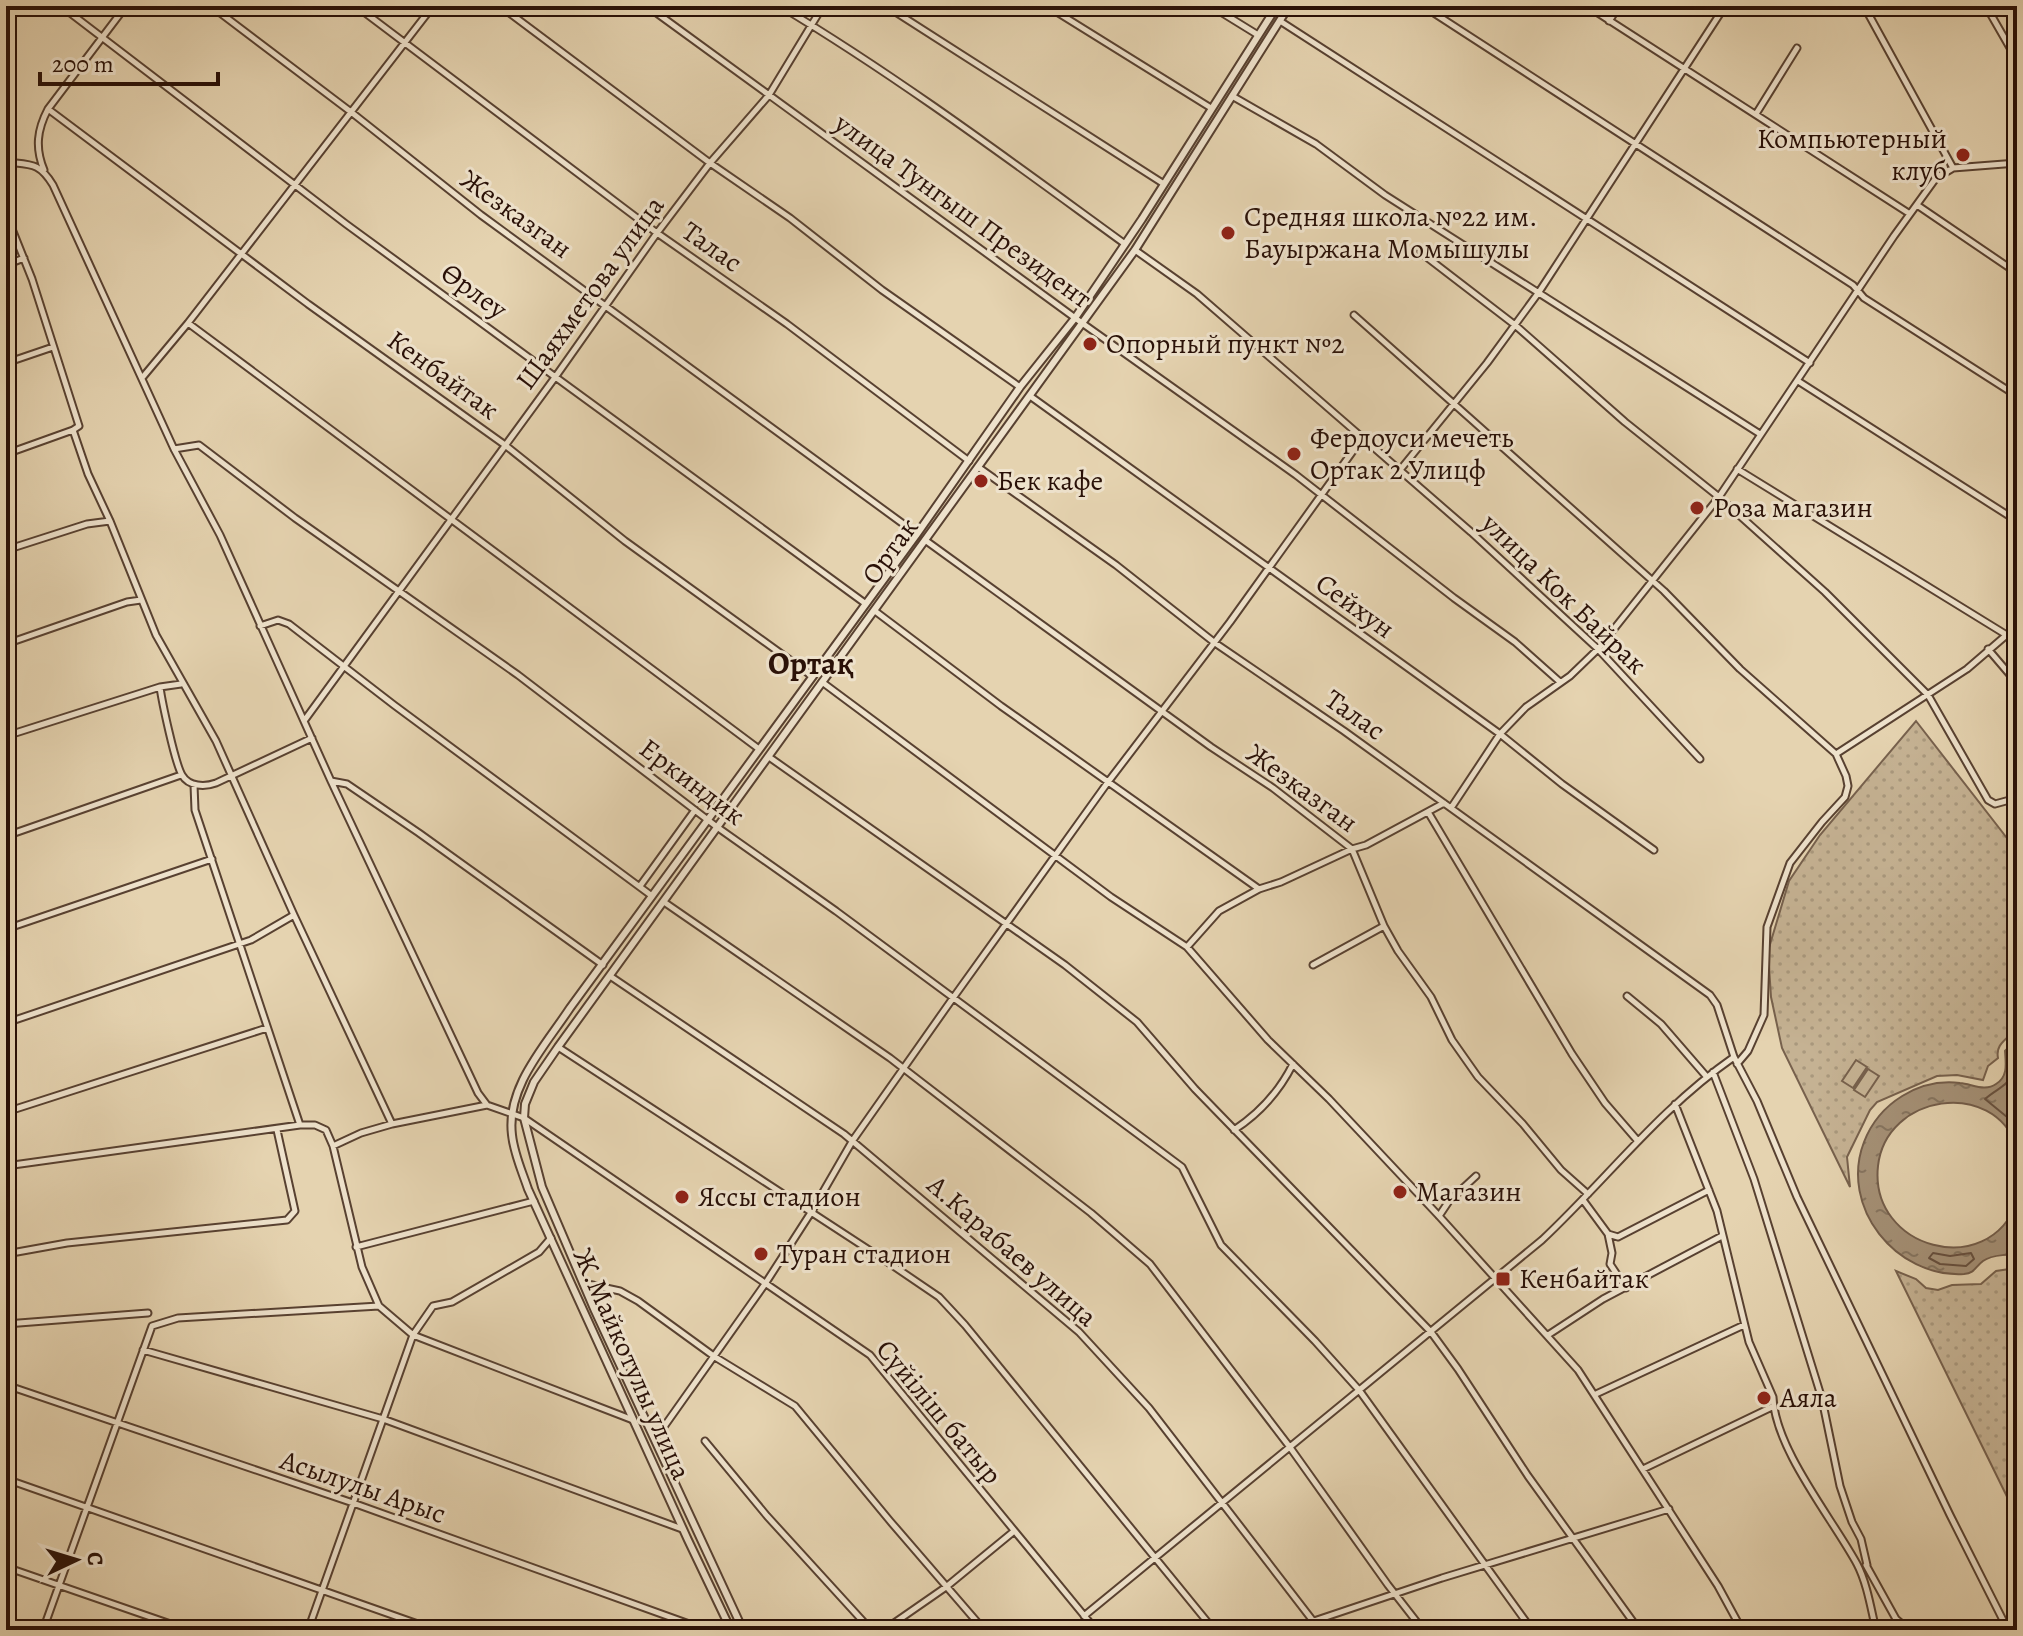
<svg xmlns="http://www.w3.org/2000/svg" width="2023" height="1636" font-family="Alegreya,serif">
	<defs>
		<pattern id="green-dots" width="8" height="8" patternUnits="userSpaceOnUse" patternTransform="scale(2)"><rect width="8" height="8" fill="#c5b293"/><path d="M2 2h.1M6 6h.1" fill="none" stroke="#a9987d" stroke-width="1.8" stroke-linecap="round"/></pattern>
		<pattern id="water-ripples" width="26" height="14" patternUnits="userSpaceOnUse" patternTransform="scale(2)"><rect width="26" height="14" fill="#a59177"/><path d="M2 4q2-2 4 0t4 0M15 11q2-2 4 0t4 0" fill="none" stroke="#867560"/></pattern>
	</defs>
	<rect width="100%" height="100%" fill="#e5d3b0"/>
	<filter id="stains"><feTurbulence type="fractalNoise" baseFrequency=".0025" numOctaves="4"/><feColorMatrix values="0 0 0 0 .2 0 0 0 0 .09 0 0 0 0 .02 0 0 0 .5 -.17"/></filter>
	<radialGradient id="worn" r=".72"><stop offset=".6" stop-color="#630" stop-opacity="0"/><stop offset="1" stop-color="#630" stop-opacity=".3"/></radialGradient>
	<path fill="url(#green-dots)" stroke="#77614d" stroke-width="2" d="M1916 721 2017 851V1037L2009 1036C2001 1043 1996 1048 1998 1058L1988 1066 1983 1080 1957 1075 1937 1076 1877 1102 1870 1110 1847 1157 1850 1187 1782 1048 1771 997 1768 951 1789 881 1820 835Z
		M2017 1268V1517L1896 1271 1916 1279 1926 1288 1938 1290 1952 1285 1981 1284 1996 1271Z"/>
	<path fill="#c5b293" stroke="#77614d" stroke-width="2" d="M1856 1060 1867 1067 1853 1088 1842 1081Z
		M1868 1069 1879 1076 1865 1097 1854 1090Z"/>
	<path fill="url(#water-ripples)" stroke="#735d4a" stroke-width="2" d="M2017 1044V1147C1993 1078 1886 1094 1878 1166 1869 1249 1988 1281 2017 1202V1252C2006 1257 1994 1253 1983 1261 1975 1267 1975 1273 1964 1274 1896 1278 1839 1207 1864 1142 1879 1103 1919 1078 1960 1083 1972 1084 1985 1092 1996 1084 2008 1077 2006 1064 2005 1051L2011 1045Z"/>
	<g fill="none" stroke-linecap="round" stroke-linejoin="round">
		<path stroke="#67503f" stroke-width="2" d="M2017 1052 2013 1055C2016 1086 2002 1084 1985 1099L2007 1117 2017 1131
			M1971 1253 1974 1259 1966 1266 1940 1264 1929 1258 1933 1253 1950 1256Z"/>
		<defs>
			<path id="minor" d="M61 6 346 224 866 604
				M211 6 351 112 481 215 917 534
				M356 6 657 233 787 324 969 461
				M500 6 710 163 790 218 882 290 1020 387
				M647 6 1082 323 1296 475 1454 598 1515 642 1560 682
				M780 6C900 78 1012 162 1125 244
				M886 6 1164 184
				M1047 6 1211 108
				M1211 6 1258 35
				M1423 6 1853 285 1864 298 2017 396
				M1587 6 1910 214
				M1864 6 1953 168
				M1986 6 2017 60
				M1280 21 1810 363
				M1609 21 1619 6
				M1232 96 1316 144 1385 195 1760 434
				M48 109 308 304 505 445 625 541 812 676
				M1756 114 1797 48
				M6 162C31 165 39 162 53 185L174 449 220 535 331 781 478 1093 487 1105 524 1118 870 1355 1096 1630
				M44 170C35 148 37 130 48 109L126 6
				M1917 205 2017 273
				M6 214 32 279 79 426 73 430 88 474 110 521
				M1135 250 1197 294 1471 532 1598 649 1700 759
				M1420 252 1515 325 1625 422 1719 497 1825 592 1928 695 1988 800 1995 804 2017 798
				M6 265 24 258
				M1354 315 1664 591 1740 669 1836 754
				M188 323 759 749
				M6 363 53 347
				M142 378 188 323 433 6
				M1798 381 2017 521
				M1030 396 1500 734 1562 784 1654 850
				M174 449 199 445 295 518 518 675 717 827 836 911 1182 1167 1221 1245 1315 1341 1359 1390 1532 1630
				M6 454 73 430
				M978 467 1116 565 1215 643 1344 731 1710 995 1717 1005 1734 1057 1757 1101 1797 1197 1950 1515 2008 1630
				M1737 469 2005 634
				M1400 470 1487 363 1539 292 1725 6
				M925 540 1211 747 1273 788 1352 849 1384 926 1398 951 1431 997 1452 1040 1478 1077 1523 1124 1561 1170 1588 1194
				M6 550 87 524 110 521 156 635 216 741 294 915 392 1124 487 1105
				M875 611 1001 706 1259 889
				M260 626 278 620 289 624 394 705 652 896
				M6 644 127 602 141 600
				M1988 649 2017 683
				M822 682 1111 897 1187 947 1268 1040 1329 1099 1439 1216 1578 1370 1718 1586 1742 1630
				M181 684 160 687C162 702 175 763 182 775 189 787 205 787 216 783L312 738
				M304 721 556 376 657 233 710 163 769 95 823 6
				M6 736 160 687
				M769 757 1065 965 1137 1022 1195 1089 1431 1332 1458 1369 1528 1476 1639 1630
				M331 781 347 784 419 833 603 965
				M194 785 195 810 300 1125
				M1451 808 1500 734 1526 707 1570 676 1598 649 1719 497 1894 236 1936 178 1953 168 2017 163
				M1428 812 1572 1054 1605 1103 1637 1140
				M6 836 181 775
				M640 886 695 810
				M664 902 890 1058 1091 1213 1150 1264 1289 1446 1388 1585 1423 1630
				M6 929 212 859
				M1187 947 1219 911 1259 889 1281 882 1352 849 1366 845 1444 803
				M1313 965 1384 926
				M610 976 844 1134 1079 1332 1149 1408 1320 1630
				M1627 996 1661 1024 1706 1076
				M6 1023 251 940 294 915
				M558 1047 889 1263 939 1297 965 1325 1214 1630
				M1737 1064 1748 1051 1764 1015 1767 927 1790 863 1822 822 1845 797 1848 786 1846 776 1836 754 1967 669 2017 626
				M1713 1072 1754 1179 1822 1399 1840 1486 1852 1522 1861 1539 1867 1565
				M1675 1104 1717 1211 1749 1342 1773 1397C1775 1449 1832 1518 1857 1564 1867 1583 1871 1609 1876 1630
				M6 1112 267 1028
				M1234 1130C1260 1113 1279 1092 1293 1064
				M333 1146 361 1133 392 1124
				M6 1166 300 1125H315L326 1130 333 1146 362 1267 379 1306 413 1335 633 1420
				M1583 1200 1608 1234 1618 1237 1709 1190
				M1439 1216 1449 1201 1476 1176
				M1608 1234 1612 1253 1610 1264 1626 1288
				M356 1247 534 1201
				M6 1254 67 1243 287 1220 295 1211 277 1130
				M583 1283 620 1291 638 1301 715 1357 795 1406 890 1521 984 1630
				M6 1324 148 1313
				M1548 1335 1603 1299 1722 1236
				M143 1350 383 1419 682 1529
				M6 1385 353 1503 706 1630
				M1596 1394 1744 1325
				M656 1438 765 1284 812 1211 853 1140 953 998 1108 782 1230 622 1363 437
				M705 1441 767 1516 871 1630
				M1643 1469 1774 1406
				M6 1479 435 1630
				M1866 1565 1896 1619 1909 1630
				M6 1567 188 1630
				M1084 1616 1542 1240C1608 1178 1658 1110 1734 1057
				M1876 1629 1907 1628
				M43 1630 152 1326 178 1318 379 1306
				M308 1630 413 1335 433 1306 452 1302 539 1252 551 1238
				M884 1630 946 1587 1013 1532
				M1287 1630 1442 1578 1669 1509"/>
			<path id="tertiary" d="M731 1630 688 1540 528 1189C522 1171 514 1154 512 1135 506 1087 545 1046 570 1008L917 534 1020 387 1075 318 1142 219 1277 6
				M743 1630 595 1311 542 1187 524 1118 525 1104 534 1082 558 1047 1135 250 1289 6"/>
		</defs>
		<use href="#minor" stroke="#584131" stroke-width="9"/>
		<use href="#tertiary" stroke="#584131" stroke-width="10"/>
		<use href="#minor" stroke="#eee2cc" stroke-width="5"/>
		<use href="#tertiary" stroke="#eee2cc" stroke-width="6"/>
	</g>
	<g fill="#8f2418" stroke="#eee2cc" stroke-width="3">
		<circle cx="1963" cy="155" r="8"/>
		<circle cx="1228" cy="233" r="8"/>
		<circle cx="1090" cy="344" r="8"/>
		<circle cx="1294" cy="454" r="8"/>
		<circle cx="981" cy="481" r="8"/>
		<circle cx="1697" cy="508" r="8"/>
		<circle cx="1400" cy="1192" r="8"/>
		<circle cx="682" cy="1197" r="8"/>
		<circle cx="761" cy="1254" r="8"/>
		<rect x="1495" y="1271" width="16" height="16" rx="4"/>
		<circle cx="1764" cy="1398" r="8"/>
	</g>
	<g text-anchor="middle" dominant-baseline="central" stroke-width="6" stroke-linejoin="round" paint-order="stroke">
		<g font-size="28" fill="#291007" stroke="#eee2cc" text-anchor="start">
			<text x="1947" y="139" text-anchor="end">Компьютерный<tspan x="1947" dy="32">клуб</tspan></text>
			<text x="1244" y="217">Средняя школа №22 им.<tspan x="1244" dy="32">Бауыржана Момышулы</tspan></text>
			<text x="1106" y="344">Опорный пункт №2</text>
			<text x="1310" y="438">Фердоуси мечеть<tspan x="1310" dy="32">Ортак 2 Улицф</tspan></text>
			<text x="997" y="481">Бек кафе</text>
			<text x="1713" y="508">Роза магазин</text>
			<text x="1416" y="1192">Магазин</text>
			<text x="698" y="1197">Яссы стадион</text>
			<text x="777" y="1254">Туран стадион</text>
			<text x="1519" y="1279">Кенбайтак</text>
			<text x="1780" y="1398">Аяла</text>
		</g>
		<g font-size="28" fill="#291007" stroke="#eee2cc">
			<text transform="translate(963 211) rotate(36)">улица Тунгыш Президент</text>
			<text transform="translate(516 214) rotate(36)">Жезказган</text>
			<text transform="translate(712 247) rotate(35)">Талас</text>
			<text transform="translate(474 291) rotate(36)">Өрлеу</text>
			<text transform="translate(590 293) rotate(-54)">Шаяхметова улица</text>
			<text transform="translate(443 375) rotate(36)">Кенбайтак</text>
			<text transform="translate(890 551) rotate(-54)">Ортак</text>
			<text transform="translate(1564 594) rotate(44)">улица Кок Байрак</text>
			<text transform="translate(1355 606) rotate(36)">Сейхун</text>
			<text transform="translate(1355 715) rotate(35)">Талас</text>
			<text transform="translate(692 782) rotate(37)">Еркиндик</text>
			<text transform="translate(1302 788) rotate(36)">Жезказган</text>
			<text transform="translate(1012 1251) rotate(41)">А.Карабаев улица</text>
			<text transform="translate(632 1364) rotate(66)">Ж.Майкотулы улица</text>
			<text transform="translate(939 1412) rotate(50)">Сүйіліш батыр</text>
			<text transform="translate(363 1487) rotate(19)">Асылулы Арыс</text>
		</g>
		<g font-size="32" font-weight="bold" fill="#291007" stroke="#eee2cc">
			<text x="811" y="663">Ортақ</text>
		</g>
	</g>
	<rect width="2023" height="1636" fill="none" stroke="#e5d3b0" stroke-width="32"/>
	<rect x="8" y="8" width="2007" height="1620" fill="none" stroke="#291007" stroke-width="4"/>
	<rect x="16" y="16" width="1991" height="1604" fill="none" stroke="#291007" stroke-width="2"/>
	<g transform="translate(76 1560) rotate(86)" stroke="#eee2cc" stroke-width="6" paint-order="stroke">
	<path d="M0-6L14 30L0 20L-14 30Z" fill="#291007"/>
	<text y="-12" font-size="22" font-weight="bold" text-anchor="middle" fill="#291007">С</text>
	</g>
	<path d="M40 72v12h178v-12" fill="none" stroke="#291007" stroke-width="4"/>
	<text x="52" y="72" font-size="24" fill="#291007" stroke="#eee2cc" stroke-width="6" paint-order="stroke">200 m</text>
	<rect width="100%" height="100%" filter="url(#stains)"/>
	<rect width="100%" height="100%" fill="url(#worn)"/>
</svg>
